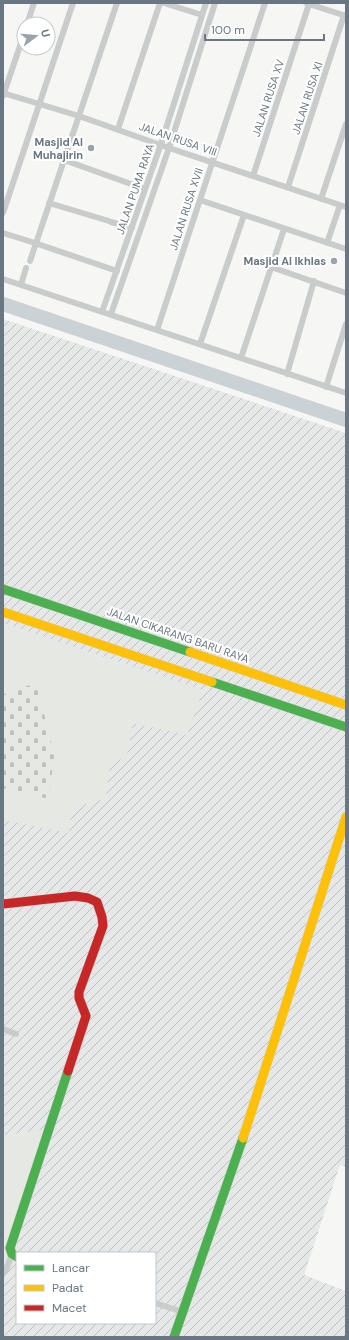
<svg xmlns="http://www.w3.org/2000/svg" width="349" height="1340" font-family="'DM Sans',sans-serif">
	<defs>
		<pattern id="industrial-furrows" width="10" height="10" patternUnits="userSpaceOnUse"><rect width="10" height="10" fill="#e6e7e7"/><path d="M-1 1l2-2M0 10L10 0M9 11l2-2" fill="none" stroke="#bec0c1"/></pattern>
		<pattern id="cemetery-stones" width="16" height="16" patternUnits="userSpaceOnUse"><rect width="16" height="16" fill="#e6e8e3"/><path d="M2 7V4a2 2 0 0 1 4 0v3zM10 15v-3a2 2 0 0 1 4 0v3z" fill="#bec1bd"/></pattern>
	</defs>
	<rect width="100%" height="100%" fill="#f6f6f5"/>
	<path fill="url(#industrial-furrows)" fill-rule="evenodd" d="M3 319 346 433V1167L340 1165 304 1275 346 1291V1337H3ZM17 1253H155V1323H17Z"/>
	<path fill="#e6e8e3" d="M3 623 203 690 187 735 133 723 127 756 110 765 106 798 71 809 69 833 3 820Z
		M51 1129 7 1256H3V1135Z"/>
	<path fill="url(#cemetery-stones)" d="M37 684 54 756 49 799 3 788V695L15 688Z"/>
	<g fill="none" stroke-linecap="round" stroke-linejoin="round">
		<path stroke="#cbd2d6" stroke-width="14" d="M3 304 346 420"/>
		<defs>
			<path id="fast" d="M3 589 190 652
				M212 682 346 727
				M17 1257 12 1254 10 1248 68 1071
				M174 1337 243 1138"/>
			<path id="slow" d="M3 612 212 682
				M190 652 346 705
				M243 1138 346 817"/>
			<path id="jam" d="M3 904 75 896 88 898 97 902 102 917 103 926 79 992V998L86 1016 68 1071"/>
		</defs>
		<use href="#fast" stroke="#d3d3d3" stroke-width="10"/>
		<use href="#slow" stroke="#d3d3d3" stroke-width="10"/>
		<use href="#jam" stroke="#d3d3d3" stroke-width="10"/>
		<path stroke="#cacccc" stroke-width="6" d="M164 3 202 15
			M306 3 346 16
			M27 24 34 3
			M3 93 79 116 169 148 346 207
			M3 96 24 34
			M118 129 160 3
			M64 160 145 189
			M253 176 309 4
			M288 187 344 15
			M321 199 346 124
			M200 200 346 249
			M49 203 109 221
			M3 213 73 3
			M111 222 132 228
			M3 233 35 243 117 271
			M327 243 340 205
			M30 261 117 3
			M271 267 346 293
			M3 279 346 393
			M21 285 26 268
			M102 312 161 144 206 3
			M111 314 169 148 215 3
			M157 330 265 3
			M200 344 244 215
			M241 358 284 229
			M287 374 314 281
			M326 387 346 324
			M3 1029 16 1034
			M3 1274 6 1270 12 1254
			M155 1303 183 1312"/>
		<use href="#fast" stroke="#4caf50" stroke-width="9"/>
		<use href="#slow" stroke="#ffc107" stroke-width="9"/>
		<use href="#jam" stroke="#c62828" stroke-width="9"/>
	</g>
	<g fill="#9aa3aa" stroke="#fff" stroke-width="1.5">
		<circle cx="91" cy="148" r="4"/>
		<circle cx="334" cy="261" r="4"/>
	</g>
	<g text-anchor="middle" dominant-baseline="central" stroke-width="4" stroke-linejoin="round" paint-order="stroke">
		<g font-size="11" fill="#687782" stroke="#fff">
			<text transform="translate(268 98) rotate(-72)">JALAN RUSA XV</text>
			<text transform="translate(307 98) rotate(-72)">JALAN RUSA XI</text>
			<text transform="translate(178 139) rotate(19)">JALAN RUSA VIII</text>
			<text transform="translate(135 189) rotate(-71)">JALAN PUMA RAYA</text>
			<text transform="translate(186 209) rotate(-72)">JALAN RUSA XVII</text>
			<text transform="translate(178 635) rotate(19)">JALAN CIKARANG BARU RAYA</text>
		</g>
		<g font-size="11" font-weight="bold" fill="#687782" stroke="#fff" text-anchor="end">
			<text x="83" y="142">Masjid Al<tspan x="83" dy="13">Muhajirin</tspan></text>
			<text x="326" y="261">Masjid Al Ikhlas</text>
		</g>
	</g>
	<rect width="349" height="1340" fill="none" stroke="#687782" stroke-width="8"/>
	<rect x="16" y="1252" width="140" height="72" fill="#ffffff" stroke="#c3c9cd"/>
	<rect x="24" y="1265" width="20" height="6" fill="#4caf50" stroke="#c3c9cd"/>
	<text x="52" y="1272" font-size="12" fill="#687782">Lancar</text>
	<rect x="24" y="1285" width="20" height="6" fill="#ffc107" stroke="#c3c9cd"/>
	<text x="52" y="1292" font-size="12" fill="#687782">Padat</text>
	<rect x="24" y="1305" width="20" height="6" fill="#c62828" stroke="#c3c9cd"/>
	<text x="52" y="1312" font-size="12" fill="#687782">Macet</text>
	<g transform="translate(36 36) rotate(74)"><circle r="19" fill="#ffffff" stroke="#c3c9cd"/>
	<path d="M0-3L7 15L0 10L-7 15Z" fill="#9aa3aa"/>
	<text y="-6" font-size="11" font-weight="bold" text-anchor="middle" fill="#687782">U</text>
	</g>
	<path d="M205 34v6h119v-6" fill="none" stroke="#687782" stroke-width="2"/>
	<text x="211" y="34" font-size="12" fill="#687782" stroke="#ffffff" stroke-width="3" paint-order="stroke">100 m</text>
</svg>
